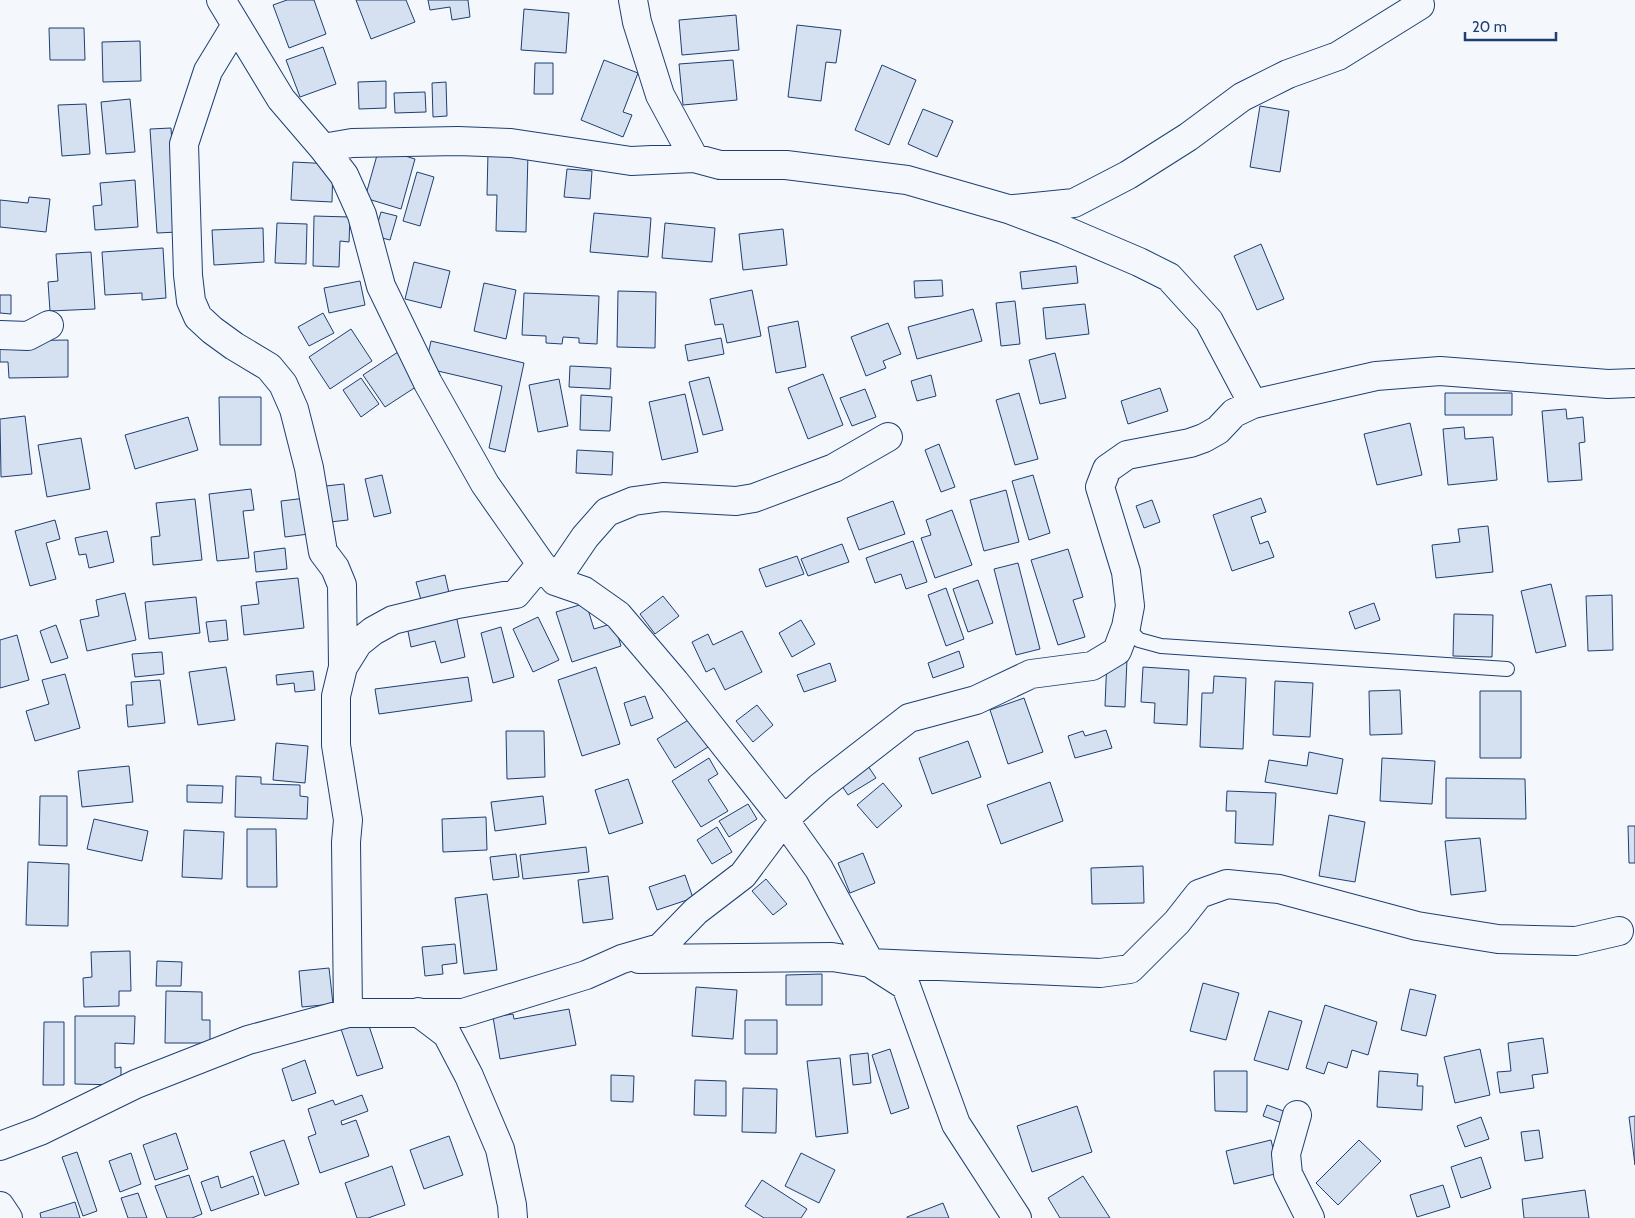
<svg xmlns="http://www.w3.org/2000/svg" width="1635" height="1218" font-family="Cabin,sans-serif">
	<rect width="100%" height="100%" fill="#f4f7fb"/>
	<path fill="#d5e0f0" stroke="#1d3f73" d="M287 0H314L326 34 289 48 273 5Z
		M356 0H406L415 22 371 39Z
		M428 0H468L470 17 452 20 450 7 430 10Z
		M524 9 569 13 566 53 521 50Z
		M736 15 739 50 682 55 679 20Z
		M797 25 841 30 836 63 826 62 821 101 788 97Z
		M49 28H84L85 60H50Z
		M140 41 141 81 103 82 102 42Z
		M323 47 336 84 300 97 286 60Z
		M604 60 638 73 623 112 632 115 623 137 581 120Z
		M733 60 737 100 683 105 679 64Z
		M535 63H553V94H534Z
		M882 65 916 80 889 145 855 130Z
		M386 81V108L359 109 358 82Z
		M446 82 447 116 433 117 432 83Z
		M425 92 426 112 395 113 394 93Z
		M130 99 135 152 106 154 101 102Z
		M86 104 90 154 62 156 58 105Z
		M1260 106 1289 111 1280 172 1250 167Z
		M923 109 953 121 937 157 908 144Z
		M171 128 178 232 157 233 150 129Z
		M379 148 415 159 401 209 365 198Z
		M488 152 528 153 526 232 496 231 497 195H487Z
		M293 162 333 164 332 202 291 200Z
		M567 169 592 171 590 199 564 197Z
		M417 172 434 177 420 226 403 221Z
		M135 180 138 227 95 230 93 206 102 205 100 183Z
		M29 197 50 199 46 232 0 227V200L28 203Z
		M381 212 397 216 390 240 374 236Z
		M594 213 651 218 648 257 590 252Z
		M314 216 350 217 349 242 340 241 339 267 313 266Z
		M277 223 307 224 306 264 275 263Z
		M665 223 715 228 712 262 662 258Z
		M263 228 264 262 214 265 212 230Z
		M783 229 787 265 743 270 739 234Z
		M1261 244 1284 299 1257 310 1234 256Z
		M163 248 166 298 142 300V293L105 295 102 252Z
		M91 252 95 309 50 311 48 282 58 281 56 254Z
		M414 262 450 271 441 308 405 299Z
		M1076 266 1078 283 1022 289 1020 272Z
		M942 280 943 296 915 298 914 281Z
		M360 281 365 305 329 313 324 288Z
		M484 283 516 290 506 339 474 331Z
		M752 290 761 336 727 343 723 324 715 325 710 299Z
		M618 291 656 292 655 348 617 347Z
		M524 293 599 296 597 344 579 343V338L563 337 562 344 546 343V336L522 335Z
		M0 295H11V314L0 313Z
		M1015 301 1020 344 1001 346 996 303Z
		M1085 304 1089 334 1046 339 1043 308Z
		M973 309 982 341 917 359 908 327Z
		M323 313 334 333 309 346 298 327Z
		M798 321 806 367 776 373 768 327Z
		M888 323 901 354 883 361 886 368 866 376 851 337Z
		M351 329 372 361 330 389 309 357Z
		M721 338 724 354 688 361 685 345Z
		M68 340V377L9 378 8 362H0V341Z
		M431 341 524 363 505 452 489 448 502 386 425 368Z
		M404 348 425 381 385 407 363 375Z
		M1055 353 1066 398 1040 404 1029 360Z
		M570 366 611 368 610 389 569 387Z
		M823 374 843 425 808 439 788 388Z
		M931 375 936 396 917 401 911 381Z
		M709 377 723 430 703 435 689 382Z
		M361 378 379 404 361 417 343 390Z
		M559 379 568 426 538 432 529 385Z
		M1160 388 1168 411 1128 424 1121 401Z
		M865 389 876 417 852 426 840 398Z
		M1019 393 1038 459 1015 465 996 400Z
		M1445 393H1512V415H1445Z
		M685 394 698 452 662 460 649 402Z
		M581 395 612 397 610 431 580 430Z
		M219 397H261V445H220Z
		M1566 409 1567 419 1583 417 1585 442 1579 443 1582 480 1548 482 1542 411Z
		M25 416 32 474 1 477 0 419Z
		M188 417 198 450 135 469 125 435Z
		M1410 423 1422 475 1377 485 1364 434Z
		M1464 427 1465 439 1493 437 1497 480 1448 485 1443 429Z
		M81 438 90 489 47 497 38 445Z
		M939 444 955 487 941 492 925 450Z
		M577 450 613 452 612 475 576 473Z
		M382 475 391 513 374 517 365 479Z
		M1033 475 1050 533 1029 540 1012 481Z
		M344 484 348 520 330 522 326 486Z
		M251 489 254 510 243 511 249 558 217 561 209 494Z
		M1006 490 1019 542 984 551 970 500Z
		M306 498 309 534 285 537 281 501Z
		M1261 498 1266 512 1251 517 1260 544 1268 541 1274 557 1232 571 1213 515Z
		M195 499 202 560 153 565 151 537 160 536 156 503Z
		M1152 500 1160 522 1144 528 1136 506Z
		M893 501 905 534 859 550 847 518Z
		M952 510 972 565 935 578 921 538 931 535 926 520Z
		M55 520 60 539 46 543 56 579 30 586 15 531Z
		M1488 526 1493 572 1436 578 1432 545 1460 542 1458 529Z
		M107 531 114 562 89 568 86 554 79 555 75 538Z
		M913 541 927 582 906 589 901 574 875 583 866 558Z
		M842 544 849 562 808 576 801 559Z
		M285 548 287 569 256 572 254 552Z
		M1068 549 1083 597 1073 600 1085 637 1058 645 1031 560Z
		M797 556 804 574 766 587 759 569Z
		M1018 563 1040 649 1016 655 994 569Z
		M445 575 449 593 421 600 416 582Z
		M298 578 304 628 244 635 241 606 259 604 256 582Z
		M978 580 993 623 968 632 953 589Z
		M1551 584 1566 646 1536 653 1521 591Z
		M946 588 964 639 946 646 928 595Z
		M125 593 136 640 87 651 80 620 99 616 96 600Z
		M1612 595 1613 650 1588 651 1586 596Z
		M663 596 679 616 655 634 640 614Z
		M196 597 200 633 149 639 145 602Z
		M586 603 594 629 614 623 621 646 572 662 556 612Z
		M1374 603 1380 620 1355 629 1349 612Z
		M1454 614 1493 615 1492 657 1453 656Z
		M456 615 465 657 441 663 435 641 411 647 407 626Z
		M538 617 559 660 533 672 513 629Z
		M226 620 228 640 209 642 206 622Z
		M801 620 815 644 792 657 779 633Z
		M56 625 68 658 51 663 40 631Z
		M501 627 514 677 493 683 481 633Z
		M742 631 762 672 725 690 714 668 706 672 692 642 708 634 713 645Z
		M17 635 29 680 0 688V640Z
		M959 651 964 667 933 678 928 663Z
		M162 652 164 674 135 677 132 654Z
		M1107 658 1127 659 1125 707 1105 706Z
		M830 663 836 681 804 692 797 675Z
		M226 667 235 720 198 725 189 672Z
		M596 667 620 744 582 756 558 680Z
		M1143 667 1189 670 1187 725 1154 723 1155 703 1141 702Z
		M313 671 315 690 295 692 294 683 277 685 276 675Z
		M65 674 80 728 35 741 26 711 49 704 42 680Z
		M1214 676 1246 678 1243 749 1200 747 1202 693H1213Z
		M468 677 472 701 379 714 375 689Z
		M160 680 165 723 128 727 126 705H133L131 682Z
		M1275 681 1313 683 1310 737 1273 735Z
		M1400 690 1402 734 1370 735 1369 691Z
		M1480 691H1521V758H1480Z
		M645 696 653 718 631 726 624 703Z
		M1024 698 1043 752 1008 764 990 710Z
		M757 705 773 725 753 742 736 721Z
		M690 719 708 747 675 768 657 739Z
		M1106 730 1112 748 1075 758 1068 736 1083 731 1085 736Z
		M506 731H544L545 777 507 779Z
		M968 741 981 777 932 794 919 758Z
		M276 743 308 746 305 783 273 780Z
		M1309 752 1343 759 1337 794 1265 782 1269 760 1307 766Z
		M709 758 718 774 708 780 728 811 701 827 672 781Z
		M1382 758 1435 761 1432 804 1380 801Z
		M129 766 133 802 82 807 78 771Z
		M868 766 876 778 848 795 840 783Z
		M236 776 261 777V784L300 785V796L308 797 307 819 235 817Z
		M1446 778 1525 779 1526 819 1446 818Z
		M628 779 643 823 609 834 595 790Z
		M1050 782 1063 821 1001 844 987 805Z
		M883 783 902 806 877 828 857 805Z
		M187 785 223 786 222 803 187 802Z
		M1227 791 1276 793 1273 845 1235 843 1236 811H1226Z
		M40 796H67V846L39 845Z
		M543 796 546 824 495 831 491 802Z
		M748 804 757 819 729 837 719 821Z
		M1329 815 1365 822 1355 882 1319 876Z
		M486 817 487 850 443 852 442 819Z
		M94 819 148 831 142 861 87 849Z
		M1628 826H1635V863H1629Z
		M717 827 732 852 712 864 697 840Z
		M247 829H276L277 887H247Z
		M184 830 224 832 222 879 182 877Z
		M1480 838 1486 891 1451 895 1445 841Z
		M586 847 589 872 523 879 520 855Z
		M863 853 875 883 850 893 838 863Z
		M516 854 519 877 493 880 490 857Z
		M28 862 69 864 68 926 26 925Z
		M1143 866 1144 903 1092 904 1091 868Z
		M685 875 693 898 657 910 649 887Z
		M608 876 613 919 583 923 578 880Z
		M766 879 787 904 773 915 752 891Z
		M487 894 497 970 464 974 455 898Z
		M455 944 457 963 442 965 443 974 425 976 422 947Z
		M130 951 131 991H119V1006L84 1007 83 978 92 977 91 952Z
		M157 961 182 962 181 986H156Z
		M329 968 333 1004 302 1007 299 971Z
		M822 974V1005H786V975Z
		M1203 983 1239 993 1226 1040 1190 1031Z
		M696 987 737 990 733 1039 692 1036Z
		M1410 989 1436 995 1426 1036 1401 1030Z
		M166 991 202 992V1020H210V1043H165Z
		M1325 1005 1377 1022 1368 1055 1352 1050 1347 1068 1328 1062 1324 1074 1306 1068Z
		M569 1009 576 1045 500 1059 493 1017 513 1014 514 1019Z
		M1269 1011 1302 1021 1288 1070 1254 1060Z
		M75 1016H135L134 1044 115 1043V1068L121 1067V1085L75 1084Z
		M367 1020 383 1068 357 1076 341 1029Z
		M745 1020H777V1054H745Z
		M44 1022H64V1085H43Z
		M1543 1038 1548 1073 1532 1075 1534 1088 1500 1093 1497 1072 1511 1071 1508 1043Z
		M890 1049 909 1108 891 1114 872 1055Z
		M1480 1049 1490 1095 1455 1103 1444 1057Z
		M868 1053 871 1083 853 1085 850 1055Z
		M840 1058 848 1133 816 1137 807 1061Z
		M305 1060 316 1093 292 1101 282 1069Z
		M1214 1071H1247V1112L1215 1111Z
		M1379 1071 1418 1074 1417 1086H1423L1422 1110 1377 1107Z
		M611 1075 634 1076 633 1102 611 1101Z
		M695 1080 726 1081V1116L694 1115Z
		M743 1088 777 1089 776 1133 742 1132Z
		M362 1095 368 1111 341 1121 342 1125 356 1120 369 1156 320 1173 308 1137 316 1134 308 1109 333 1100 335 1105Z
		M1267 1105 1289 1113 1285 1124 1263 1116Z
		M1077 1106 1092 1152 1032 1172 1017 1126Z
		M1635 1116V1165L1629 1117Z
		M1481 1117 1489 1139 1465 1147 1457 1126Z
		M1539 1130 1543 1158 1525 1161 1521 1132Z
		M176 1133 188 1169 155 1180 143 1145Z
		M449 1136 463 1175 424 1189 410 1150Z
		M284 1140 299 1184 265 1196 250 1152Z
		M1271 1140 1279 1173 1234 1184 1226 1151Z
		M1359 1140 1381 1161 1338 1205 1316 1183Z
		M77 1152 97 1211 83 1216 62 1157Z
		M131 1153 141 1184 120 1192 109 1161Z
		M801 1153 835 1170 819 1203 785 1186Z
		M1481 1157 1491 1188 1461 1198 1451 1167Z
		M392 1166 405 1205 368 1218H357L345 1183Z
		M189 1175 202 1214 192 1218H167L155 1186Z
		M218 1176 221 1188 253 1176 259 1194 211 1211 201 1182Z
		M1083 1176 1110 1218H1060L1048 1198Z
		M762 1180 807 1209 801 1218H764L745 1206Z
		M1443 1185 1450 1207 1417 1217 1410 1195Z
		M1585 1190 1589 1218H1524L1522 1199Z
		M138 1193 147 1218H128L121 1198Z
		M75 1202 80 1218H41L40 1213Z
		M943 1203 949 1218H907V1217Z"/>
	<g fill="none" stroke-linecap="round" stroke-linejoin="round">
		<defs>
			<path id="lane" d="M1126 627 1139 640 1161 646 1507 669"/>
			<path id="street" d="M221 0 281 99 323 148 352 143 458 141 511 143 631 161 694 158 720 165H786L907 180 1008 209 1064 230 1139 262 1169 277 1209 321 1253 404
				M633 0 637 22 660 95 694 158
				M236 25 208 71 184 144 188 275 191 301 198 317 212 330 234 346 269 367 283 384 294 409 309 468 323 552 335 568 342 585 343 667
				M323 148 344 175 362 215 381 286 428 383 485 484 541 564 555 581 584 591 618 615 675 682 784 820 819 869 870 963 1100 973 1130 969 1177 922 1199 894 1227 884 1279 889 1417 926 1498 939 1576 941 1619 931
				M1014 209 1074 203 1128 175 1188 137 1242 97 1288 74 1338 56 1420 5
				M0 335 28 336 49 325
				M555 581 585 537 607 512 634 501 663 497 736 501 754 498 834 468 888 437
				M639 959 832 957 870 963 906 986 956 1124 1017 1218
				M418 1012 447 1034 469 1076 500 1149 512 1205 513 1218
				M348 1013 346 842 348 820 336 745V696L343 667 358 643 373 631 393 620 458 604 516 594 541 564
				M1297 1115 1286 1154 1288 1174 1310 1218
				M0 1146 40 1131 136 1084 248 1040 348 1013H463L586 975 622 959 660 948 696 911 743 875 784 820 820 787 909 718 976 700 1031 674 1092 666 1117 651 1126 627 1130 606 1126 572 1100 487 1107 469 1127 455 1190 443 1204 438 1218 430 1234 413 1253 404 1376 376 1440 371 1608 384 1635 383
				M0 1206 8 1218"/>
		</defs>
		<use href="#lane" stroke="#1d3f73" stroke-width="16"/>
		<use href="#street" stroke="#1d3f73" stroke-width="30"/>
		<use href="#lane" stroke="#f4f7fb" stroke-width="14"/>
		<use href="#street" stroke="#f4f7fb" stroke-width="28"/>
	</g>
	<path d="M1465 32v8h91v-8" fill="none" stroke="#1d3f73" stroke-width="2.5"/>
	<text x="1472" y="32" font-size="15" fill="#1d3f73" stroke="#f4f7fb" stroke-width="4" paint-order="stroke">20 m</text>
</svg>
